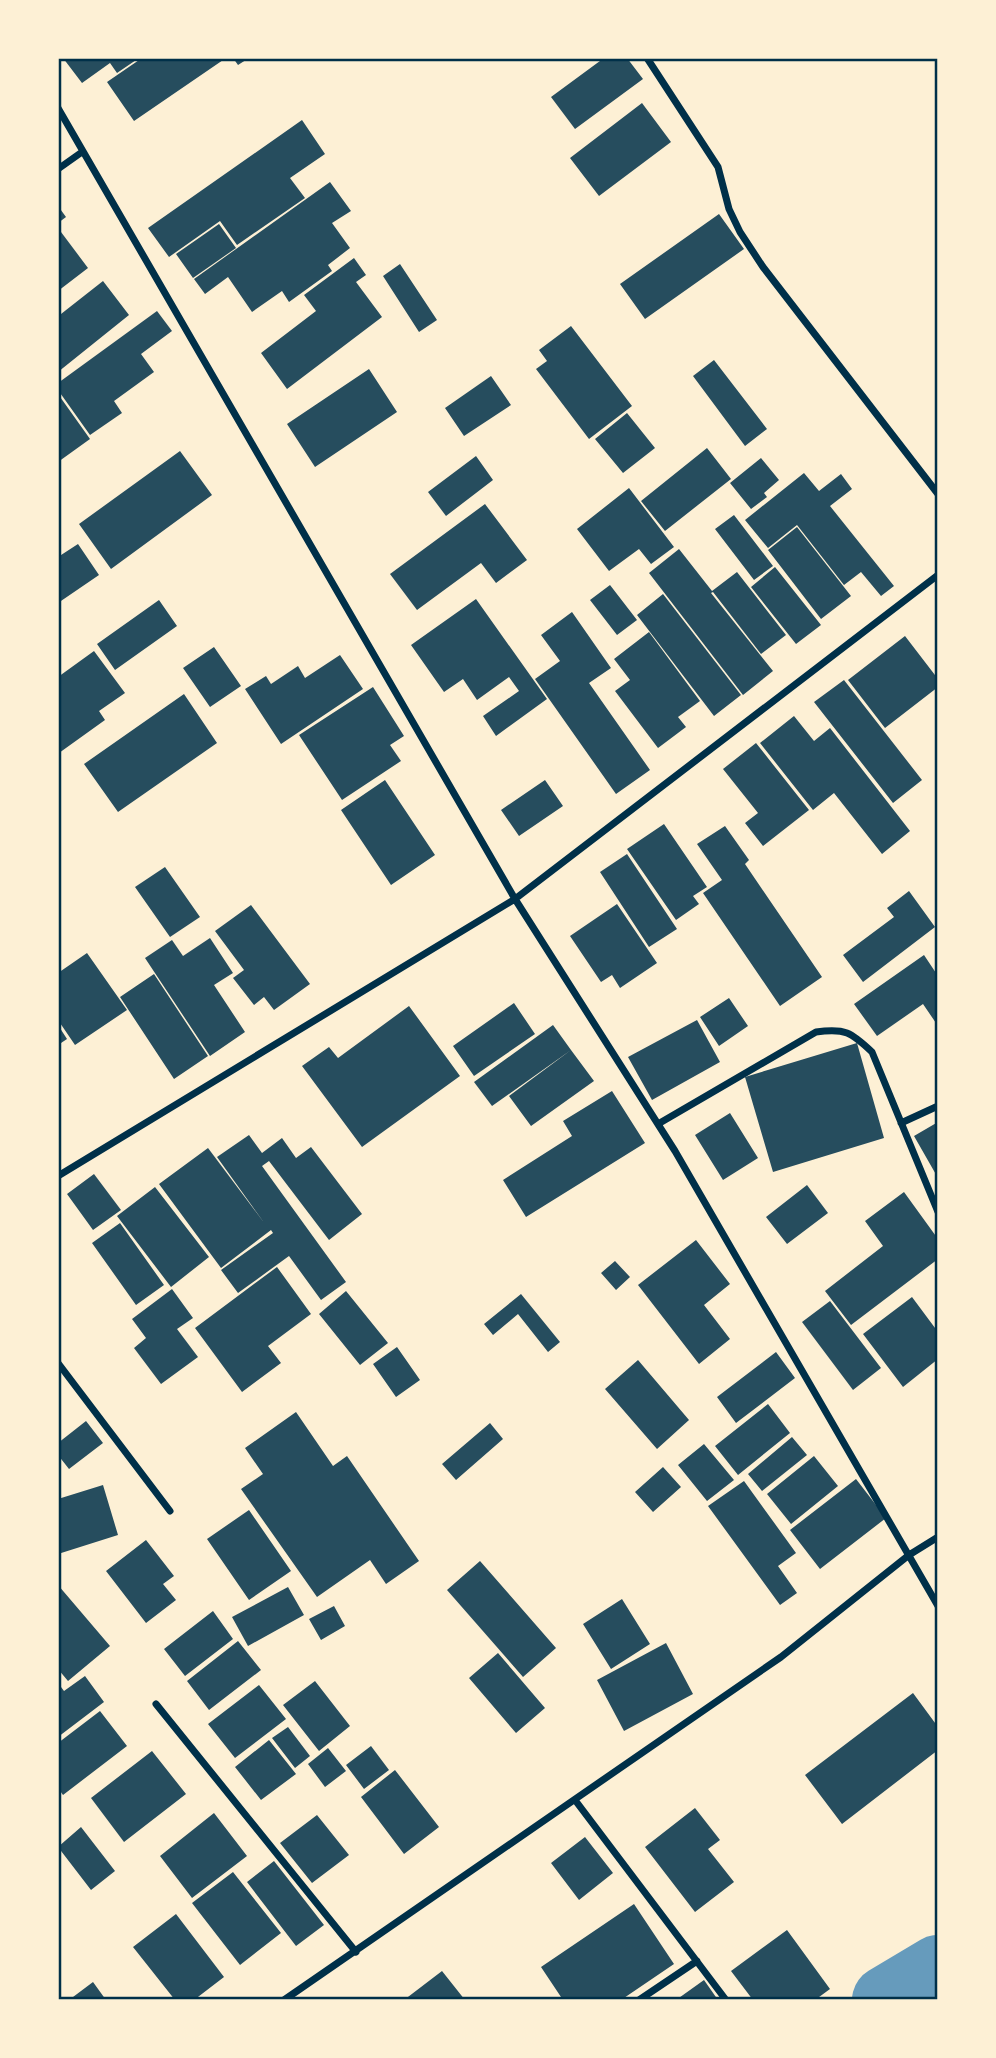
<svg xmlns="http://www.w3.org/2000/svg" width="996" height="2058" font-family="'PT Sans',sans-serif">
	<rect width="100%" height="100%" fill="#fdf0d5"/>
	<g fill="none" stroke-linecap="round" stroke-linejoin="round">
		<path stroke="#669bbc" stroke-width="68" d="M886 2000 938 1969"/>
	</g>
	<path fill="#264d5e" d="M63 58H139L117 73 110 63 82 83Z
		M142 58H226L134 121 107 82Z
		M233 58H249L238 65Z
		M604 58H627L643 79 575 129 551 97Z
		M642 103 671 142 599 196 570 158Z
		M302 120 325 154 290 178 305 198 237 245 220 221 169 257 148 228Z
		M330 182 351 211 332 223 350 248 328 265 332 271 289 302 282 291 252 312 228 277 205 294 194 279Z
		M58 206 66 217 58 223Z
		M719 214 744 249 645 319 620 284Z
		M219 224 236 248 193 278 176 254Z
		M58 228 88 268 58 291Z
		M354 258 366 275 356 282 382 317 287 389 261 353 316 311 304 295Z
		M400 264 437 320 419 332 383 276Z
		M103 281 129 315 58 372V310L61 314Z
		M157 311 172 331 141 354 154 372 114 401 122 413 90 435 58 390V383Z
		M571 326 632 406 589 439 536 369 547 361 539 350Z
		M714 360 767 429 745 446 693 376Z
		M369 369 397 412 315 467 287 424Z
		M491 376 511 405 464 436 445 408Z
		M58 394 90 439 58 462Z
		M627 413 655 448 623 473 595 439Z
		M707 448 731 479 665 531 641 501Z
		M180 451 212 495 111 569 79 524Z
		M476 456 493 480 446 516 428 492Z
		M761 458 779 480 764 493 767 497 751 509 730 483Z
		M804 473 819 491 841 474 852 489 830 506 894 586 881 596 861 572 844 585 797 525 768 548 745 520Z
		M629 488 674 547 651 564 639 549 609 571 577 529Z
		M485 504 527 560 496 583 481 563 417 610 390 574Z
		M734 515 773 566 754 580 715 529Z
		M797 527 851 596 821 619 768 550Z
		M78 544 99 575 58 603V557Z
		M679 549 712 591 737 572 786 635 761 654 713 592 711 593 773 671 743 695 649 573Z
		M775 567 821 625 796 644 751 587Z
		M610 585 637 620 617 635 590 600Z
		M663 594 741 695 714 716 637 615Z
		M476 599 547 699 496 736 483 716 519 691 509 677 477 700 463 679 444 692 411 645Z
		M159 600 177 626 115 670 97 644Z
		M572 612 611 668 589 683 650 770 616 794 535 679 560 661 541 635Z
		M649 632 700 701 678 717 686 727 658 748 615 691 630 680 614 659Z
		M905 636 938 679V687L885 728 848 680Z
		M214 647 241 686 210 707 183 668Z
		M94 651 125 693 99 711 105 720 59 753 58 677Z
		M340 655 363 689 281 744 245 689 266 676 271 684 298 666 305 678Z
		M844 680 922 780 893 803 814 702Z
		M373 687 404 736 390 745 401 761 342 800 299 735Z
		M184 694 217 743 118 812 84 764Z
		M794 716 814 741 830 728 910 831 882 854 834 793 813 810 760 743Z
		M756 743 809 810 763 846 745 823 758 813 723 769Z
		M385 780 435 855 391 885 341 810Z
		M545 780 563 806 519 836 501 810Z
		M664 824 707 887 693 896 699 904 676 920 627 849Z
		M725 826 749 860 745 864 822 977 780 1006 703 893 722 880 697 844Z
		M627 854 677 929 649 947 600 872Z
		M165 867 200 917 170 937 135 887Z
		M909 891 935 927 863 982 843 955 894 917 887 908Z
		M617 904 657 963 620 988 612 975 601 982 570 936Z
		M251 905 310 984 274 1010 264 997 254 1005 233 978 244 970 215 931Z
		M210 938 233 973 214 985 245 1032 210 1056 145 958 172 940 183 956Z
		M87 953 127 1010 75 1045 58 1020V973Z
		M924 955 938 976V1026L923 1004 877 1036 854 1004Z
		M154 974 208 1056 174 1079 120 997Z
		M729 998 748 1026 719 1046 700 1017Z
		M514 1003 535 1034 474 1076 453 1046Z
		M409 1006 460 1076 362 1147 302 1066 329 1047 338 1058Z
		M697 1020 720 1062 652 1100 628 1057Z
		M58 1025 67 1039 58 1045Z
		M553 1025 571 1050 492 1106 474 1082Z
		M857 1043 884 1138 773 1172 745 1077Z
		M571 1050 594 1081 531 1126 509 1096Z
		M612 1091 645 1143 526 1217 503 1180 572 1136 563 1121Z
		M730 1113 758 1158 723 1180 695 1135Z
		M938 1122V1178L914 1136Z
		M249 1135 262 1153 282 1138 296 1158 311 1147 362 1214 329 1240 269 1161 262 1166 346 1282 321 1300 289 1256 238 1293 221 1270 273 1233 271 1230 221 1268 159 1184 208 1148 265 1224 217 1157Z
		M94 1174 121 1210 93 1230 67 1194Z
		M807 1185 828 1213 787 1244 766 1217Z
		M155 1187 209 1257 171 1287 117 1216Z
		M904 1192 938 1239V1259L851 1325 825 1291 883 1246 865 1221Z
		M120 1223 164 1285 136 1305 92 1243Z
		M696 1240 730 1284 704 1305 730 1339 699 1364 638 1285Z
		M615 1261 630 1277 616 1290 601 1273Z
		M277 1267 311 1314 268 1346 281 1363 242 1392 195 1328Z
		M172 1289 193 1318 177 1329 198 1357 161 1384 134 1348 146 1338 132 1319Z
		M346 1291 388 1343 360 1365 319 1314Z
		M521 1294 560 1342 548 1352 518 1314 493 1335 484 1324Z
		M912 1297 938 1332V1359L903 1387 863 1334Z
		M830 1301 881 1368 853 1390 802 1322Z
		M397 1347 420 1380 396 1397 373 1364Z
		M776 1352 795 1378 736 1423 717 1397Z
		M638 1360 689 1420 657 1449 605 1389Z
		M768 1404 790 1433 738 1475 715 1446Z
		M296 1412 333 1466 347 1456 419 1561 386 1584 370 1560 317 1597 241 1489 263 1474 245 1448Z
		M86 1421 103 1443 69 1469 58 1455V1443Z
		M490 1423 503 1439 456 1480 442 1464Z
		M792 1437 807 1455 762 1491 748 1474Z
		M704 1444 734 1480 707 1501 678 1465Z
		M814 1456 838 1486 791 1524 767 1494Z
		M663 1467 681 1487 653 1512 635 1492Z
		M856 1479 886 1518 820 1569 790 1530Z
		M744 1481 796 1553 778 1566 797 1593 780 1605 708 1506Z
		M103 1485 118 1535 58 1554V1499Z
		M249 1510 291 1571 249 1600 207 1539Z
		M146 1540 174 1576 163 1584 176 1600 146 1623 106 1571Z
		M480 1561 556 1648 523 1677 447 1590Z
		M58 1585 110 1646 68 1681 58 1669Z
		M288 1587 304 1615 248 1646 232 1617Z
		M622 1599 650 1644 611 1669 583 1624Z
		M334 1606 345 1626 321 1640 309 1619Z
		M213 1611 233 1639 185 1676 164 1649Z
		M238 1641 261 1670 209 1710 187 1681Z
		M666 1643 693 1694 624 1731 597 1680Z
		M498 1653 545 1708 516 1733 469 1678Z
		M85 1676 104 1702 58 1737V1683L64 1691Z
		M315 1681 350 1726 319 1751 283 1705Z
		M259 1685 286 1719 235 1758 208 1724Z
		M913 1693 938 1727V1750L842 1824 805 1775Z
		M100 1711 127 1746 63 1795 58 1788V1743Z
		M288 1727 310 1756 295 1768 272 1738Z
		M269 1740 296 1774 261 1800 235 1767Z
		M371 1746 389 1770 364 1789 346 1765Z
		M328 1748 346 1771 325 1787 308 1764Z
		M152 1751 186 1794 124 1842 91 1798Z
		M395 1770 439 1827 404 1854 361 1797Z
		M695 1808 720 1840 708 1849 734 1882 695 1912 645 1847Z
		M214 1813 247 1856 192 1898 160 1856Z
		M317 1815 349 1855 312 1883 280 1843Z
		M81 1827 115 1871 91 1890 58 1847Z
		M585 1837 613 1873 579 1900 551 1863Z
		M274 1861 324 1925 296 1946 247 1882Z
		M233 1872 281 1933 240 1965 192 1903Z
		M634 1904 674 1964 621 2000H563L541 1967Z
		M176 1914 224 1977 194 2000H175L133 1947Z
		M787 1930 830 1989 815 2000H753L731 1971Z
		M442 1971 465 2000H404Z
		M704 1980 718 2000H676Z
		M93 1982 106 2000H69Z"/>
	<g fill="none" stroke-linecap="round" stroke-linejoin="round">
		<path stroke="#003049" stroke-width="7" d="M647 58 718 167 729 209 740 232 763 267 938 494
			M58 108 515 899 675 1151 938 1606
			M58 169 82 152
			M901 1123 938 1106
			M658 1124 816 1032C845 1028 851 1032 872 1052L938 1212
			M58 1176 515 899 938 575
			M58 1363 170 1511
			M156 1704 356 1952
			M575 1800 726 2000
			M284 2000 781 1657 909 1555 938 1537
			M639 2000 697 1961"/>
	</g>
	<rect width="996" height="2058" fill="none" stroke="#fdf0d5" stroke-width="119"/>
	<rect x="60" y="60" width="876" height="1938" fill="none" stroke="#003049" stroke-width="2.5"/>
</svg>
